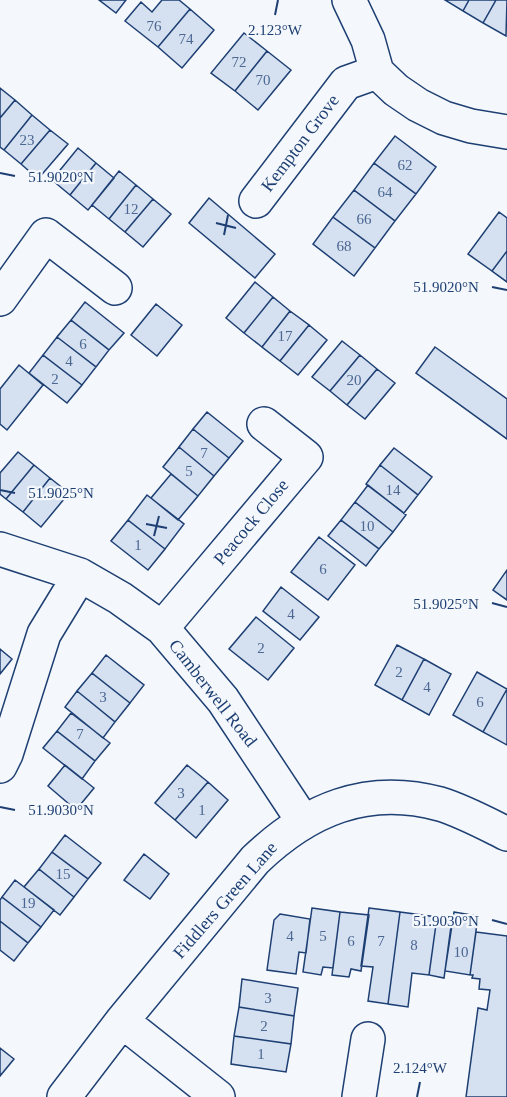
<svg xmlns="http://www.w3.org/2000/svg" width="507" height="1097" font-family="Georgia,serif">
	<rect width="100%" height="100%" fill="#f4f7fb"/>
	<path fill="#d5e0f0" stroke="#1d3f73" stroke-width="1.5" d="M99 0H126L116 13Z
		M162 0H179L190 9 158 47 125 21 141 2 152 12Z
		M445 0H469L463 11Z
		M469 0H496L483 23 463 11Z
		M496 0H507L506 36 483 23Z
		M190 9 214 30 182 68 158 47Z
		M244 33 267 51 235 91 211 73Z
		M267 51 291 70 258 110 235 91Z
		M0 88 15 100 0 118Z
		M15 100 32 115 4 150 0 147V118Z
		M32 115 50 130 21 164 4 150Z
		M50 130 68 144 38 179 21 164Z
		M395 136 436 167 416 194 374 163Z
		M78 148 96 163 70 195 52 180Z
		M96 163 114 178 88 210 70 195Z
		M374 163 416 194 395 221 354 190Z
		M119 171 136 185 109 219 92 205Z
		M136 185 153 199 125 232 109 219Z
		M354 190 395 221 375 248 333 217Z
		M209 198 275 254 255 278 189 223Z
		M153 199 171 214 143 247 125 232Z
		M499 212 507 218V251L492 271 468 254Z
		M333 217 375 248 354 276 313 244Z
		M507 251V282L492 271Z
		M255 282 273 297 244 333 226 318Z
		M273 297 290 311 262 347 244 333Z
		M85 302 124 333 109 350 71 320Z
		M156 304 182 325 157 356 131 335Z
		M290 311 309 325 280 361 262 347Z
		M71 320 109 350 96 367 57 337Z
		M309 325 327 340 298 375 280 361Z
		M57 337 96 367 82 385 43 355Z
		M342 341 360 355 330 391 312 377Z
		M435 347 507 399V439L416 373Z
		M43 355 82 385 67 403 29 373Z
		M360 355 377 369 347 405 330 391Z
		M19 365 43 385 7 430 0 424V389Z
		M377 369 395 383 365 419 347 405Z
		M207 412 243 441 229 458 193 429Z
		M193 429 229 458 214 476 179 447Z
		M179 447 214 476 198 496 163 467Z
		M394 448 432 477 418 495 380 465Z
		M18 452 34 465 6 499 0 494V473Z
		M34 465 50 478 23 512 6 499Z
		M380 465 418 495 404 513 366 484Z
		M171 474 198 496 178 520 151 498Z
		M50 478 69 493 41 527 23 512Z
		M368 485 406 515 393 532 355 502Z
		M147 495 184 524 165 549 128 520Z
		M355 502 393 532 379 549 341 520Z
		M128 520 165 549 148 570 111 541Z
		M341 520 379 549 366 566 328 536Z
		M319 537 355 565 328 600 291 572Z
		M507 570V600L493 590Z
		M281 587 319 617 300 640 263 611Z
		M256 617 294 648 268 680 229 649Z
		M397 645 424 659 402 700 375 685Z
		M0 649 12 659 0 674Z
		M106 655 144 685 130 703 92 673Z
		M424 659 451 674 429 715 402 700Z
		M477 672 507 689 483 732 453 715Z
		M92 673 130 703 115 722 77 691Z
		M507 689V745L483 732Z
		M77 691 115 722 103 738 65 707Z
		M71 713 110 743 95 761 57 731Z
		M57 731 95 761 82 779 43 748Z
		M65 765 94 788 76 810 48 786Z
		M187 765 208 782 175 820 155 803Z
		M208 782 228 800 196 838 175 820Z
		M65 835 101 863 88 879 52 852Z
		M52 852 88 879 74 897 39 869Z
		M144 854 169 874 150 899 124 880Z
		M39 869 74 897 60 915 24 887Z
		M15 880 54 910 41 927 2 897Z
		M2 897 41 927 28 943 0 921V900Z
		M312 908 340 912 333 968 323 967 321 975 303 972Z
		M369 908 400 912 388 1004 368 1001 373 967 361 966Z
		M340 912 369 915 361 971 351 969 349 977 332 975Z
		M400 912 437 917 429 975 412 973 408 1007 388 1004Z
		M454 912 478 916 470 975 445 971Z
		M280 914 310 919 306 953 299 952 296 974 267 970 274 920Z
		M437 917 452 919 444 978 429 975Z
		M0 921 28 943 14 961 0 950Z
		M476 932 507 936V1097H466L478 1008 487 1010 490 990 479 989 480 979 472 978 473 975H470Z
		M242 979 298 988 294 1016 239 1007Z
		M239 1007 294 1016 291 1044 234 1036Z
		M234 1036 291 1044 286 1072 231 1064Z
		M0 1048 14 1059 0 1076Z"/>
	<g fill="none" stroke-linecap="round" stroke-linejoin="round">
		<defs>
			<path id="minor" d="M349 0 368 40 377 72 396 90 418 105 444 118 471 126 507 132
				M256 201 346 83 377 72
				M0 299 46 235 115 288
				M0 549 80 575 120 598 162 628 223 700 303 821
				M162 628 306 457 264 424
				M0 766 6 754 44 634 80 575
				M122 1021 218 1097
				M64 1097 122 1021 255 860C307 810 366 784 440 804 463 811 485 823 507 834
				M359 1097 368 1039"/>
		</defs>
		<use href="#minor" stroke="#1d3f73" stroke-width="36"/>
		<use href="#minor" stroke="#f4f7fb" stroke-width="33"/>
	</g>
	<path fill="none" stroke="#1d3f73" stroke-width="2" d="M275 15 278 0M0 173 15 176M216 223 236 228M224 235 228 215M492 287 507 290M0 490 15 493M146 524 167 528M154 536 159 516M492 603 507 607M0 807 15 810M492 920 507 924M417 1097 420 1082"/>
	<g text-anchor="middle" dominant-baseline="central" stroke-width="4.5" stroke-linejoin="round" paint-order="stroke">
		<g font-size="15" fill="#4b6792">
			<text x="154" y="26">76</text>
			<text x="186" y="39">74</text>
			<text x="239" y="62">72</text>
			<text x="263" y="80">70</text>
			<text x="27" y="140">23</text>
			<text x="405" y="165">62</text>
			<text x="385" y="192">64</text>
			<text x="131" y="209">12</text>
			<text x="364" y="219">66</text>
			<text x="344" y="246">68</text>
			<text x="285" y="336">17</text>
			<text x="83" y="344">6</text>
			<text x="69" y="361">4</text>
			<text x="55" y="379">2</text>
			<text x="354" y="380">20</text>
			<text x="204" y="453">7</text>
			<text x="189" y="471">5</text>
			<text x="393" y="490">14</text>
			<text x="367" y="526">10</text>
			<text x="138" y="545">1</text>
			<text x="323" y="569">6</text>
			<text x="291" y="614">4</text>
			<text x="261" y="648">2</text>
			<text x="399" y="672">2</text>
			<text x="427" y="687">4</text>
			<text x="103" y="697">3</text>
			<text x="480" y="702">6</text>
			<text x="80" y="734">7</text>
			<text x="181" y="793">3</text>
			<text x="202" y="810">1</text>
			<text x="63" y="874">15</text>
			<text x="28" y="903">19</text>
			<text x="290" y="936">4</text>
			<text x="323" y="936">5</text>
			<text x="351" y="941">6</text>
			<text x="381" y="941">7</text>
			<text x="414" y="945">8</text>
			<text x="461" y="952">10</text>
			<text x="268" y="998">3</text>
			<text x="264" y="1026">2</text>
			<text x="261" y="1054">1</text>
		</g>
		<g font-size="18" fill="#1d3f73" stroke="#f4f7fb">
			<text transform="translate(300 143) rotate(-53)">Kempton Grove</text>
			<text transform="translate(251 522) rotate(-50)">Peacock Close</text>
			<text transform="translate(213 693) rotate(52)">Camberwell Road</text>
			<text transform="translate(225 900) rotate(-49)">Fiddlers Green Lane</text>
		</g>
	</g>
	<g font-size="15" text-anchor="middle" fill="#1d3f73" stroke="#f4f7fb" stroke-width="4.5" stroke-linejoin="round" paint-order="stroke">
		<text x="275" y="35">2.123°W</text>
		<text x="61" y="182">51.9020°N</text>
		<text x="446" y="292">51.9020°N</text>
		<text x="61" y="498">51.9025°N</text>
		<text x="446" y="609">51.9025°N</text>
		<text x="61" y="815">51.9030°N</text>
		<text x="446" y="926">51.9030°N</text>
		<text x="420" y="1073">2.124°W</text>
	</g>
</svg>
